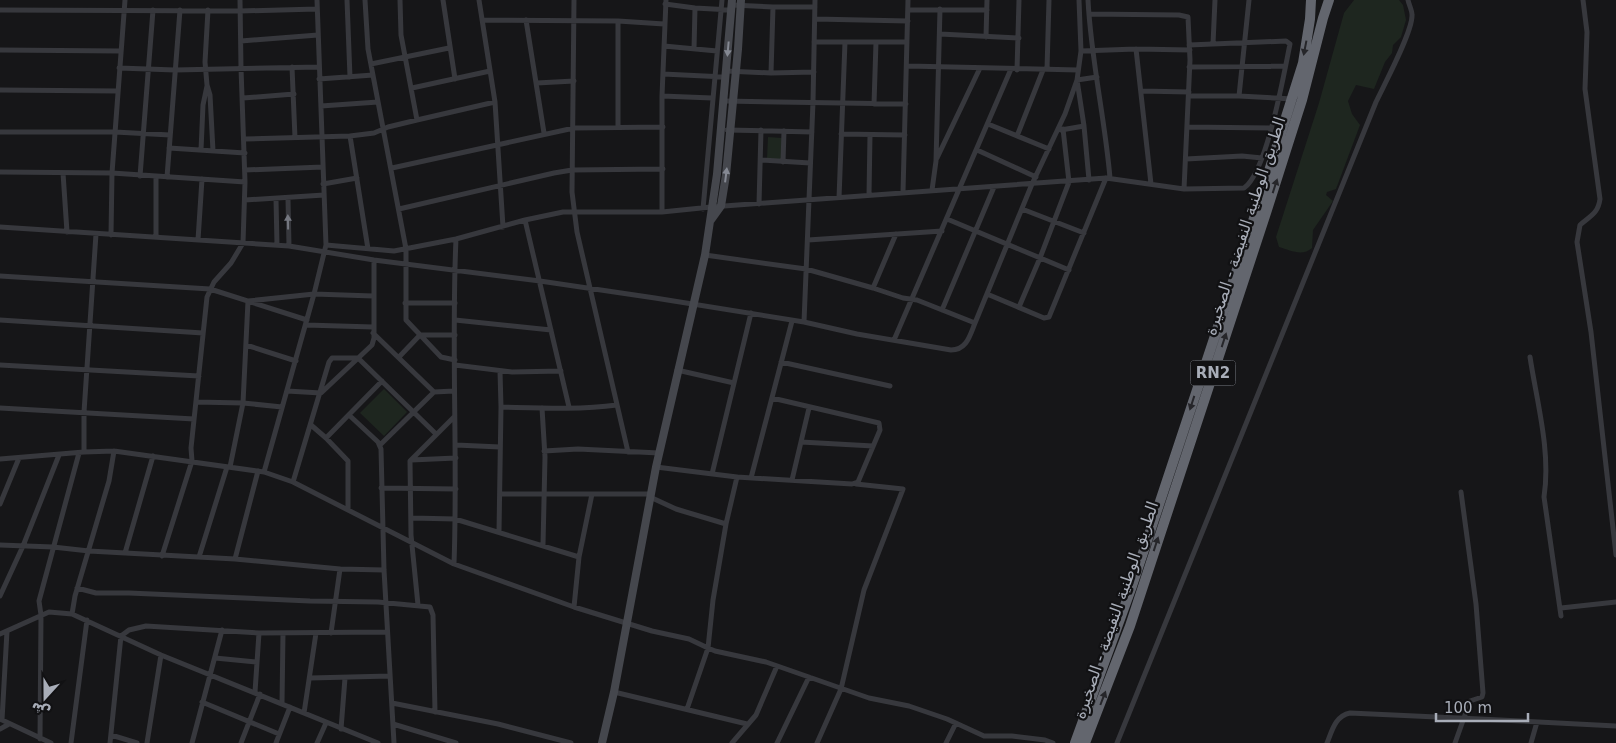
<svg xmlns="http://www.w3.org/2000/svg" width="1616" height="743" font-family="'DejaVu Sans','Noto Naskh Arabic',sans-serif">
	<rect width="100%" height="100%" fill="#161618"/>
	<path fill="#1e261f" d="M1354 0H1399L1403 5 1406 20 1401 37 1393 45 1392 53 1385 62 1374 89 1356 85 1348 101 1352 114 1360 125 1336 189 1327 192 1326 195 1333 201 1313 230 1312 248C1302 257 1290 250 1279 247L1276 237 1319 103 1344 13Z
		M768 137 782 138 781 159H767Z
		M384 389 407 412 384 436 360 413Z"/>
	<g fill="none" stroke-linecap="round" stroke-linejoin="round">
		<path stroke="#37383d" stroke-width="5" d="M347 0 350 77
			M365 0 368 49 406 249V320L441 357 455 360
			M400 0 401 35 417 120
			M443 0 455 79
			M479 0 495 102 503 227
			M574 0 572 192 577 232 628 452
			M1079 0 1081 51
			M1088 0C1091 60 1105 119 1110 178
			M1583 0 1587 32 1585 89 1600 199C1598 214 1590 216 1580 225L1577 242 1591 332 1616 555
			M665 4 695 8 731 10
			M732 5 773 7
			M0 10 240 11 317 9
			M208 10 205 62 207 85 210 95 213 151
			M908 10H987
			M1089 14 1179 15 1188 17 1190 60 1184 189
			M815 19 908 21
			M482 20 618 21 664 24
			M526 20 544 133
			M618 21V127
			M940 34 1019 38
			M986 37 987 0
			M241 41 318 35
			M814 42H907
			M1213 44 1215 0
			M664 46 717 51
			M694 49 695 8
			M1136 49 1151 184
			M0 50 120 51
			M371 64 449 48
			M908 66 1078 70
			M292 67 295 138
			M1189 67 1285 66
			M119 68 175 70 319 67
			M1047 69 1049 0
			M1017 70 1019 0
			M726 71 771 73 814 72
			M771 73 773 7H815
			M663 74 725 77
			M319 79 373 75
			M537 83 574 81
			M412 88 490 71
			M0 90 118 91
			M1141 91 1189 92
			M662 96 712 98
			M1189 96H1239L1293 99
			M1239 96 1249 0
			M243 98 294 94
			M724 101 906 104
			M874 104 876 42
			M321 106 378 102
			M988 124 1049 149
			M1084 126 1077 80 1097 77
			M1187 127 1271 128
			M727 130 812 132
			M1061 130 1084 126 1089 180
			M0 132H115L170 135
			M841 134 905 135
			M350 136 368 249
			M1017 136 1043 70
			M245 139 350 136 374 133 388 127 417 120 495 102
			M169 148 245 153
			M201 150 203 105 207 86
			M977 150 1036 177
			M937 158 980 68
			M1186 159 1242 156 1262 158
			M761 160 810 163
			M783 162 784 131
			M392 168 574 128 663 127
			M245 170 323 167
			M0 172 112 173 245 182
			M63 173 67 232
			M140 176 153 10
			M156 177V237
			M167 177 180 10
			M323 184 357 178
			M932 190 936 161 940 9
			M903 192 908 0
			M869 195 870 135
			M839 198 845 42
			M276 199 277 245
			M288 199 289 246
			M245 200 324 195
			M759 204 761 130
			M399 209 554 173 572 170 663 169
			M703 209 722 0
			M1022 209 1084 233
			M662 212V96L666 0
			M947 219 1069 270
			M525 220 569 407
			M0 227 289 246 374 260 540 281 655 298 804 322 857 334 951 350C967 350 970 335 975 323
			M111 235 112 173 125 0
			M198 240 202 179
			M808 240 942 231
			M326 245 394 251 456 239 525 220 563 212H662L711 207 1106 178 1184 189 1244 188C1267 172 1284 73 1290 44L1286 41 1189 45
			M705 255 806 269 873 288 903 298 917 300 975 323 1032 184 1065 114 1077 80 1081 51 1136 49 1190 50
			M0 276 210 289 307 320
			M873 288 896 234
			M987 294 1044 318 1049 317 1106 178
			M405 303H455
			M1019 307 1040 258 1069 182 1063 129
			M942 310 994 187
			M0 320 203 333
			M455 320 551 330
			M804 322 813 102 815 0
			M306 325 373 327
			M373 333 434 392
			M894 340 1011 69
			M246 345 296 361
			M399 357 420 335H455
			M1530 357C1537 403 1551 451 1544 497L1561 616
			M781 362 890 386
			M0 365 199 376
			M455 365 512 372 561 371
			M677 370 734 383
			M287 391 321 393 372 345 374 338V260
			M196 402 243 403 282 407
			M501 407C540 408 579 410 617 405
			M0 408 194 419
			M542 408 545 457 543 545
			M349 415 378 442 381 449 384 570 394 743
			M311 425 326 438 348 461V509
			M326 438 382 381
			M801 442 873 446
			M380 445 434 392 454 391
			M456 445 500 447
			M544 451 578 449 659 453
			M84 452V412L96 234
			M0 459 84 452 114 451 264 472 293 482 454 564 574 607 652 631 689 639 708 648 713 600 726 524 676 509 650 497
			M411 460 456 458
			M230 467 243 403 248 301 314 294 373 296
			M656 467 737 477 852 484 858 482 880 430 879 423 772 398
			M264 472 314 294 326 245 317 0
			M712 474 751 313
			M751 478 792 321
			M792 480 809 408
			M293 482 329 362 332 358H358L436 434
			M381 488 456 489
			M500 494H650
			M0 504 19 458
			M412 518 455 519 579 557 574 607
			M726 524 737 477
			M499 532 501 407 500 371
			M0 545 53 547 89 551 235 559 340 569 384 570
			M125 553 153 456
			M162 556 192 461 191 448 207 297 214 282 231 263 243 243 245 182 241 68 240 0
			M199 557 227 467
			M579 557 592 494
			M235 559 258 471
			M454 564C458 456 451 347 456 239
			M77 588 96 593H129L310 601 378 602 430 607 433 615 435 712
			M0 596 23 546 59 455
			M418 605 411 535 410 461 454 417
			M1561 608 1616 602
			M72 614 75 596 109 481 114 451
			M331 633 340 569
			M0 634 49 612 72 614 161 655 378 743
			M215 658 257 662
			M310 678 390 676
			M255 692 259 633
			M614 692 747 724
			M202 702 279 734
			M282 703 283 633
			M392 703 498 724 571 743
			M687 709 708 648 715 651 766 662 869 698 909 706 947 719 984 736H1012L1045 740 1053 743
			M304 713 316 633
			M0 719 51 743
			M2 720 7 631
			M393 724 456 743
			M0 729 9 724
			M341 729 345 678
			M111 735 137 743
			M40 739 41 615 39 601 79 453
			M71 743 87 620
			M110 743 121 636 129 630 146 626 259 633 387 632
			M147 743 161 655
			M192 743 222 630
			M241 743 260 694
			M276 743 290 707
			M317 743 326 723
			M732 743 756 715 777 666
			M777 743 809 677
			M817 743 841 689 864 590 903 489 856 484
			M946 743 956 723
			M1117 743 1376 102C1384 85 1413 31 1412 15 1412 10 1409 5 1408 0
			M1327 743C1332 731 1335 716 1350 713 1439 717 1527 721 1616 726
			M1455 743 1470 701 1482 697 1483 693 1476 604 1461 492
			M1531 743 1537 722"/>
		<path stroke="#45474d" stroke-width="8" d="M711 220 721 206 726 175 738 49 741 0
			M602 743 614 692 656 467 705 255 717 174 732 0"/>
		<path stroke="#63666e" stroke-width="10" d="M1075 743 1132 586 1257 209 1303 63 1310 19 1311 0
			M1085 743 1130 626 1266 213 1302 100 1323 18 1329 0"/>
	</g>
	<defs><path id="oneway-solid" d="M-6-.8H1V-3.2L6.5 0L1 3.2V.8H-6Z" transform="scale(1.25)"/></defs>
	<g fill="#26262a">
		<use href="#oneway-solid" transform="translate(1305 48) rotate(101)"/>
		<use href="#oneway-solid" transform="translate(1275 186) rotate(-72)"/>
		<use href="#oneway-solid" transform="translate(1224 340) rotate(-72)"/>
		<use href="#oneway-solid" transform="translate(1192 403) rotate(108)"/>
		<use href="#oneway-solid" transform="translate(1156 544) rotate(-72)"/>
		<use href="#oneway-solid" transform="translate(1103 698) rotate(-69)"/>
	</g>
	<g fill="#858993">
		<use href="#oneway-solid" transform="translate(728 49) rotate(95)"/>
		<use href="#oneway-solid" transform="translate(726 175) rotate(-83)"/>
	</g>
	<use fill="#757881" href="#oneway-solid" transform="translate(288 222) rotate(-91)"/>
	<g text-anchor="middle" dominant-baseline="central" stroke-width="4.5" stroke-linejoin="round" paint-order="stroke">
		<rect fill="#111113" stroke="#7b7e86" stroke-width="1" x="1190.5" y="360.5" width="45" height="25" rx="4"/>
		<g font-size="15" font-weight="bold" fill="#a8adb8">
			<text x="1213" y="373">RN2</text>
		</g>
		<g font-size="16" fill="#a8adb8" stroke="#111113">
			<text transform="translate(1245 226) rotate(-72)">الطريق الوطنية النفيضة - الصخيرة</text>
			<text transform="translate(1116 610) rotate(-71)">الطريق الوطنية النفيضة - الصخيرة</text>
		</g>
	</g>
	<g transform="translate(45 698) rotate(201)" stroke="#111113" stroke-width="4" paint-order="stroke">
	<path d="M0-4L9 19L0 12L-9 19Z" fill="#a8adb8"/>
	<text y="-8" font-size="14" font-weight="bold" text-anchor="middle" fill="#a8adb8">ش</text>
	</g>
	<path d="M1436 713v8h92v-8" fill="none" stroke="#a8adb8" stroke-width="2.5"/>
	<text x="1444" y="713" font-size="15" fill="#a8adb8" stroke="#111113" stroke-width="4" paint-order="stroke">100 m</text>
</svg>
